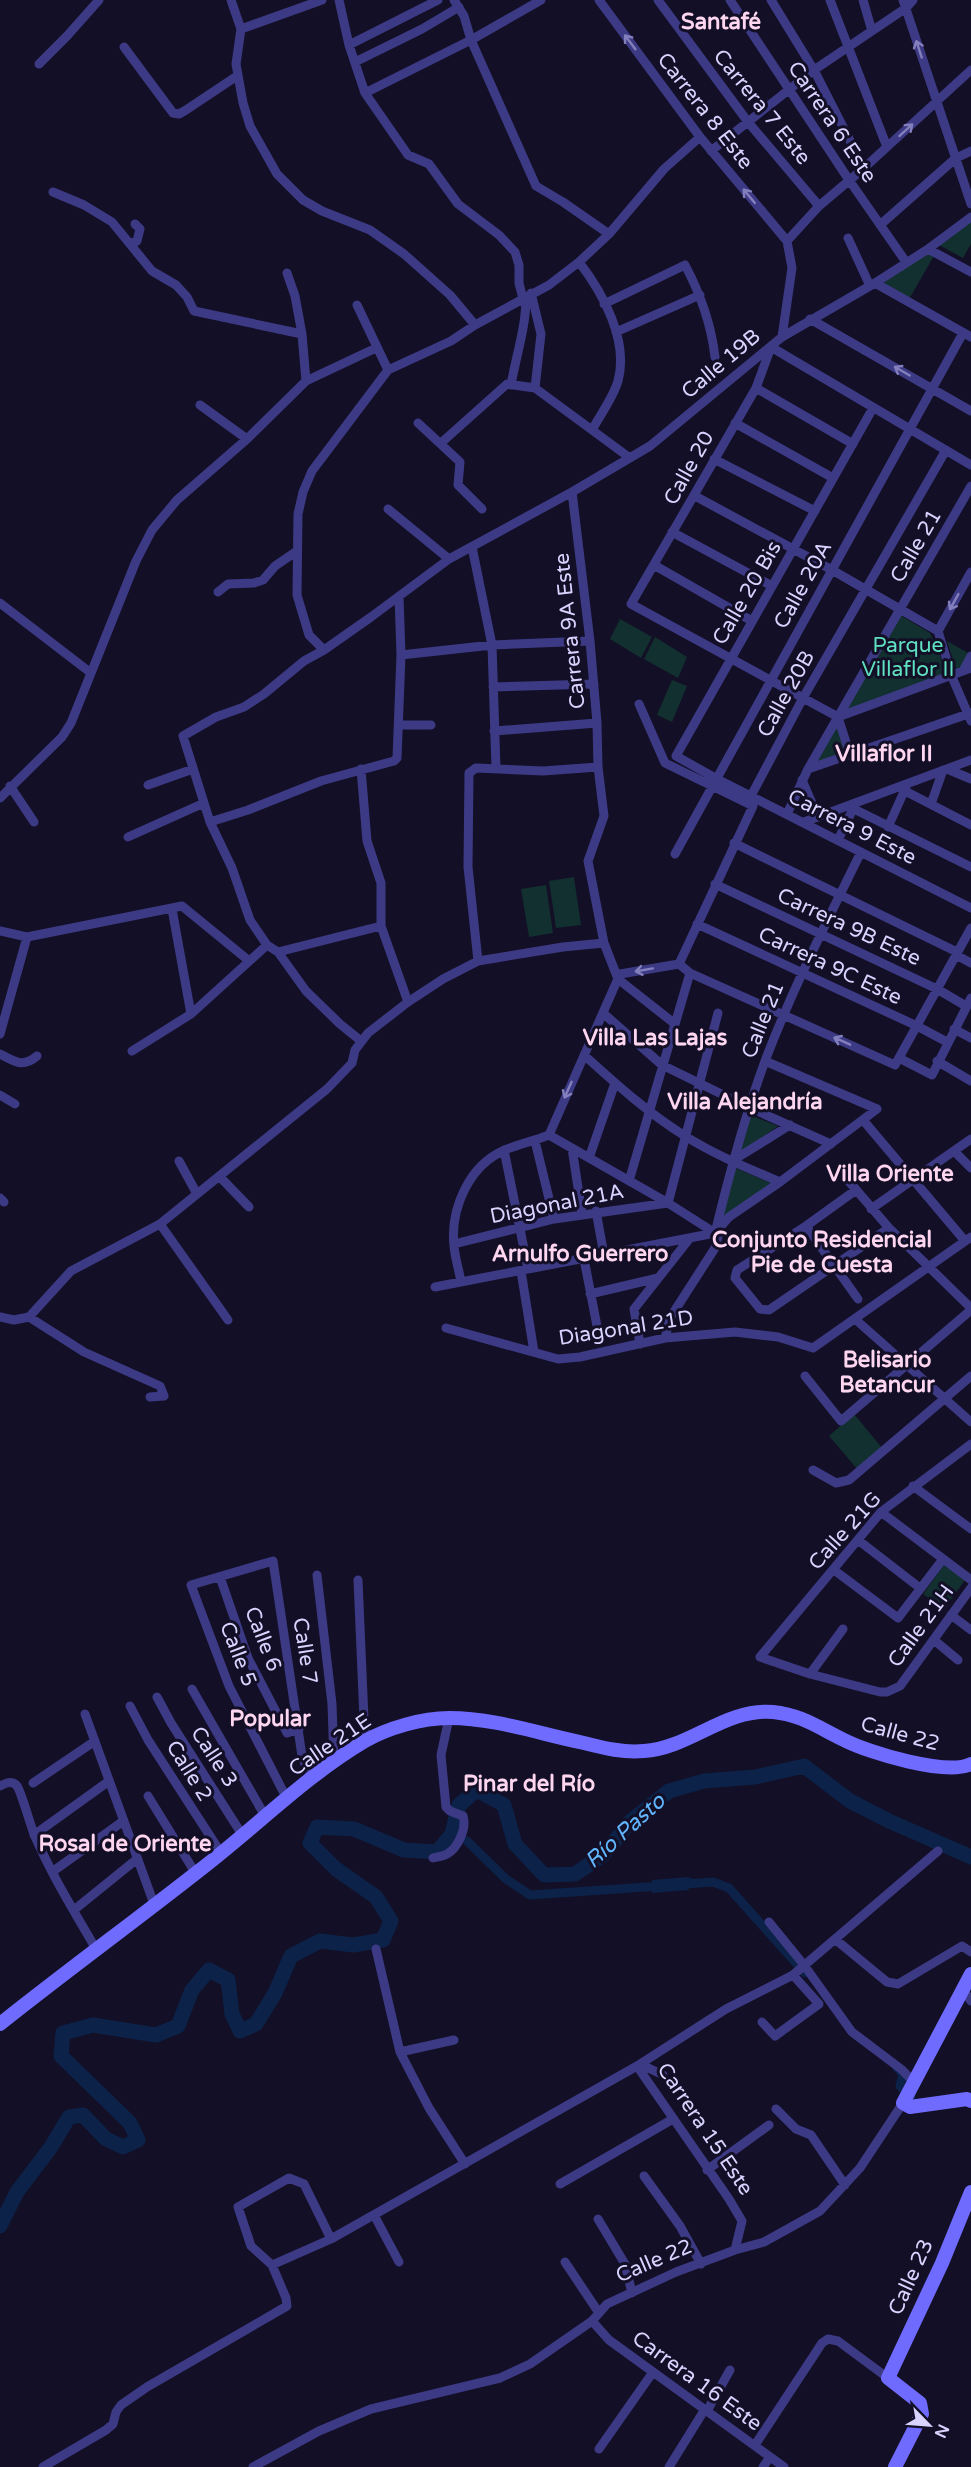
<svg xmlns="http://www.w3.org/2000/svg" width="971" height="2467" font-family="'Varela Round',sans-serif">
	<rect width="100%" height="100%" fill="#130f26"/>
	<path fill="#12302f" d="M971 221V244L963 258 939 245Z
		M928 251 935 254 908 301 884 287 885 279Z
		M900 615 930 633 948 674 842 714Z
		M620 619 652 637 641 658 610 639Z
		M655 637 687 657 678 678 644 659Z
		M947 641 970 654 962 668 956 669Z
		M672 680 687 686 672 722 657 715Z
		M836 724 846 753 810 767Z
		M574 877 581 925 556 928 549 881Z
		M546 885 553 933 529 937 521 889Z
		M750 1115 778 1126 740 1153Z
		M731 1166 773 1184 719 1221Z
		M854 1414 883 1449 859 1471 829 1436Z
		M944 1565 965 1580 944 1609 923 1594Z"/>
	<path fill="#0c2248" d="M688 1877 696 1880 697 1886H691L688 1890 652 1893V1880Z"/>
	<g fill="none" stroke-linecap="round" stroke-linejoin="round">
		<path stroke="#0c2248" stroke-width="9" d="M467 1841 506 1879 530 1895 661 1886
			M684 1884 713 1882 729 1888 805 1973
			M897 2068 903 2074 900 2086 911 2098"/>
		<path stroke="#0c2248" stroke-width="15" d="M0 2226 17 2192 51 2147 69 2117 83 2115 106 2139 123 2147 138 2140 130 2123 61 2056 63 2033 93 2025 156 2035 178 2026 192 1990 209 1970 228 1980 232 2014 240 2031 256 2024 275 1993 291 1956 320 1941 353 1945 383 1940 391 1921 376 1897 336 1869 310 1843 317 1827 354 1829 404 1850 437 1852 452 1834 459 1805 477 1790 504 1805 515 1844 544 1875 575 1874 603 1855 631 1821 669 1791 704 1781 755 1777 804 1766 850 1801 889 1821 971 1857"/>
		<path stroke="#3d3a85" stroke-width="9" d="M231 0 241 29 236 64 243 103 250 126 277 174 303 200 322 211 370 230 404 254 450 295 475 325
			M339 0 349 45 365 93 408 155 429 164 458 204 499 235 515 252 519 265V283L523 299
			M454 0 464 16 471 40 536 186 563 202 609 234
			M599 0 700 137 787 241 792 268 782 337
			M658 0 748 122 819 206
			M730 0 849 180 906 262
			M771 0 814 70 864 168
			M830 0 887 147
			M863 0 872 31
			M903 0 971 204
			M241 29 322 0
			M349 45 438 0
			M124 47 173 113 179 114 186 110 237 76
			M355 62 422 29 459 7
			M39 64 67 36 99 0
			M365 93 471 40 541 0
			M711 151 814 70 906 8 913 0
			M53 192 84 205 112 222 152 271 176 285 187 297 194 311 302 334 306 381
			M880 225 956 158 971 151
			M848 238 870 286
			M787 241 819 206 864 168 971 70
			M132 243 137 241 140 229 135 224
			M928 249 971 272
			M579 262C603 293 629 341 618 381 613 398 600 415 592 430
			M287 273 295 296 302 334
			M875 283 971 337
			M531 293 541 334 535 388
			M604 304 685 265C701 295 711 323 715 357
			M357 305 388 370
			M810 319 971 411
			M616 332 700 295
			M511 385C516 356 526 327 526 298
			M756 388 853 444
			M200 405 247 439
			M873 408 676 756 717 779 971 908
			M418 423 460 462 458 485 482 509
			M735 423 833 478
			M441 443 507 384 535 388 630 458
			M714 459 815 511
			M572 492 590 641 597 723 598 767 604 816 588 861 604 943 618 979
			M695 496 832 570 938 631 952 677 971 721
			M388 509 449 559
			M672 532 772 586
			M472 547 492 645 496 768
			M654 565 752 621
			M218 592 228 584 254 583 263 580 275 566 297 551
			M0 603 91 673
			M938 631 971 572
			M324 650 309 635 297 595 298 514 303 492 312 471 388 370 451 341 475 325 549 285 579 262 609 234 664 169 700 137
			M401 655 492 645 590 641
			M963 671 971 656
			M493 687 594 684
			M639 704 665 763 753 806
			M838 717 631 604 756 388 771 347 971 465
			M838 717 971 668
			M838 717 850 755
			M399 725H431
			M494 731 597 723
			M361 769 367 841 381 883V926L408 1002
			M808 769 971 713
			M947 769 971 779
			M802 780 818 817
			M148 785 193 769
			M10 786 34 822
			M905 791 971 825
			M0 798 62 737 71 723 136 561 152 530 177 500 247 439 306 381 376 348
			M931 804 943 770
			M848 806 971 867
			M787 814 808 769 971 486
			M210 822 248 810 321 781 394 761 397 758 401 655 399 596
			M804 822 971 760
			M888 827 907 785
			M128 837 204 803
			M838 840 853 809
			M734 843 957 952
			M675 854 963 333
			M715 884 937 989 966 1006
			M172 909 191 1014
			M697 924 917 1026 947 1042
			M0 931 27 937 182 906 248 960
			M278 952 381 926
			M956 955 971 963
			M478 961 468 867 469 773 476 768 543 771 598 767
			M679 964 753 806 751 796 803 698 946 450
			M618 979 675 1024
			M603 1013 662 1065 748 1107 831 1144
			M954 1029 971 1038
			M0 1034 27 937
			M361 1041 340 1024 306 991 278 952 267 945 250 920 232 868 210 822 183 736 216 717 244 707 264 694 304 661 324 650 371 617 449 559 572 492 650 446 782 337 875 283 928 249 971 217
			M132 1051 191 1014 267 945
			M0 1054C15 1062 23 1068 37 1056
			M584 1055C616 1084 648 1113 685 1136 715 1155 748 1168 780 1182
			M899 1058 932 1075 971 998
			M937 1061 971 1081
			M0 1095 15 1104
			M863 1120 965 1241
			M549 1135 668 1203 715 1233
			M535 1141 554 1219
			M572 1148 582 1214
			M504 1150 528 1269
			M955 1152 971 1168
			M589 1158 615 1083
			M179 1161 197 1194
			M732 1161 790 1125
			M840 1171 889 1228 971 1308
			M220 1177 249 1207
			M629 1181 690 973
			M856 1190 806 1226 737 1270 735 1278 760 1309 769 1310 889 1228
			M0 1198 4 1202
			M871 1209 971 1139
			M596 1211 604 1255
			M160 1224 228 1320
			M806 1226 858 1299
			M454 1244 554 1219 668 1203 718 1013
			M584 1259 597 1326
			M521 1271 534 1352
			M461 1282C459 1270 455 1258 454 1246 450 1209 469 1165 505 1150 519 1144 534 1141 549 1135L620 974 679 964 690 973 895 1065 971 928
			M435 1287 715 1233 729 1217 780 1182 877 1109 765 1061
			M590 1294 658 1278
			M0 1317 14 1320 29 1317 71 1271 160 1224 327 1089 352 1063 355 1050 368 1033 408 1002 443 979 478 961 563 947 604 943
			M29 1317 84 1352 160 1386 164 1396 150 1397
			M855 1319 971 1422
			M446 1328 558 1359 580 1357 665 1338 735 1332 778 1337 813 1348 971 1237
			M665 1338 670 1318 715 1248 718 1237 715 1233C729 1175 744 1118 765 1061 792 990 827 921 861 852
			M640 1344 634 1309 690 1238
			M805 1376 841 1421 971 1310
			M971 1444 881 1512 760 1657 810 1674 880 1692H887L900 1686 971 1588
			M813 1470 836 1483 849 1480 971 1376
			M913 1486 971 1529
			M881 1512 971 1580
			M858 1540 920 1588
			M834 1570 898 1618 943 1559
			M317 1575 332 1704 334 1762
			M220 1577 248 1658 287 1733 299 1729
			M358 1580 364 1719 367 1740
			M951 1615 971 1630
			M934 1640 958 1660
			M810 1674 843 1629
			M192 1689 265 1816
			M157 1697 171 1723 243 1836
			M130 1706 148 1740 221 1853
			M85 1714 154 1904
			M33 1783 95 1741
			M0 1786C6 1783 12 1780 17 1786 21 1791 30 1824 34 1834 51 1874 74 1911 96 1949
			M148 1796 196 1874
			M287 1799 229 1686 191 1585 273 1561 302 1756 311 1780
			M34 1835 109 1781
			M433 1858C437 1857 444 1856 447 1854 458 1848 467 1828 463 1816L450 1811 446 1807 441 1755 449 1718
			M52 1872 122 1822
			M74 1910 137 1859
			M769 1922 804 1965 852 2032 901 2069 914 2082
			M836 1940 887 1982 898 1984 962 1946 971 1952
			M376 1949 400 2052 429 2108 465 2164
			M963 1990 971 2001
			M762 2022 775 2036 819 2004 793 1975
			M400 2052 454 2040
			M640 2064 663 2075
			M637 2066 729 2199 742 2221 735 2250
			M776 2109 796 2129 811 2135 845 2185
			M707 2170 769 2125
			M644 2176 680 2226 701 2264
			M560 2184 673 2119
			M374 2215 399 2262
			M598 2219 625 2264 632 2293
			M565 2262 599 2313
			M272 2265 331 2239 637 2066 726 2009 793 1975 938 1851
			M592 2321 609 2340 784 2467
			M707 2411 730 2370
			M755 2445 822 2343 828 2339 838 2341 888 2378
			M599 2449 653 2372
			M43 2467 106 2430 113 2424 116 2412 121 2405 147 2387 287 2306 286 2298 272 2265 251 2246 238 2207 289 2178 304 2184 331 2239
			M253 2467 319 2431 371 2409 500 2378 530 2364 592 2321 607 2304 676 2272 735 2250 764 2242 820 2211 860 2168 903 2103
			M669 2467 705 2409
			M763 2467 770 2457"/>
		<path stroke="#6f6bff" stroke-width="14" d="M971 1974 903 2103 910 2107 967 2099 971 2101
			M0 2024C64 1973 131 1924 196 1873 253 1830 304 1777 365 1741 388 1728 422 1718 449 1718 494 1718 540 1734 584 1743 604 1748 623 1753 644 1751 690 1748 725 1708 773 1712 802 1715 819 1728 844 1740 869 1753 947 1776 971 1764
			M895 2467 922 2414 920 2403 888 2378 942 2263 971 2192"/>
	</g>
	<defs><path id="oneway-shaft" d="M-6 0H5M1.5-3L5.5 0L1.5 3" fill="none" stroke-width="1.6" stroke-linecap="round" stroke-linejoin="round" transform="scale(1.5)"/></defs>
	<g stroke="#837fbc">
		<use href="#oneway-shaft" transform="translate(630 42) rotate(-127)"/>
		<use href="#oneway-shaft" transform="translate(919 49) rotate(-108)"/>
		<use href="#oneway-shaft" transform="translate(906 130) rotate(-42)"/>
		<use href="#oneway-shaft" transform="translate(749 196) rotate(-130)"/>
		<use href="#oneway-shaft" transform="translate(902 371) rotate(-150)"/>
		<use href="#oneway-shaft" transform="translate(954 602) rotate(119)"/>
		<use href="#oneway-shaft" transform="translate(644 970) rotate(170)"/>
		<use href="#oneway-shaft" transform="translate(842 1041) rotate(-156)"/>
		<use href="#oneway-shaft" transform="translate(568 1090) rotate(114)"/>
	</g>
	<g text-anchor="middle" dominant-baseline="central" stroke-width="6" stroke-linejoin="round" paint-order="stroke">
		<g font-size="21" fill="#d9d4ff" stroke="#130f26">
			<text transform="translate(762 107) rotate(51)">Carrera 7 Este</text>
			<text transform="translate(705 111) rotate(52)">Carrera 8 Este</text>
			<text transform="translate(832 122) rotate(56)">Carrera 6 Este</text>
			<text transform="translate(721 364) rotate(-40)">Calle 19B</text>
			<text transform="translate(689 468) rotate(-61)">Calle 20</text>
			<text transform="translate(916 546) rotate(-60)">Calle 21</text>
			<text transform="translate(803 585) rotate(-61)">Calle 20A</text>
			<text transform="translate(747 593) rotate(-60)">Calle 20 Bis</text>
			<text transform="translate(570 631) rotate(-96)">Carrera 9A Este</text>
			<text transform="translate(786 694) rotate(-61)">Calle 20B</text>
			<text transform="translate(852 827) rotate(27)">Carrera 9 Este</text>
			<text transform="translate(849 927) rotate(25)">Carrera 9B Este</text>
			<text transform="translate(830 966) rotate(25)">Carrera 9C Este</text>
			<text transform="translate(763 1020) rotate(-68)">Calle 21</text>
			<text transform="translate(557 1204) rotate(-11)">Diagonal 21A</text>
			<text transform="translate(626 1328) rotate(-9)">Diagonal 21D</text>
			<text transform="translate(845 1531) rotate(-48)">Calle 21G</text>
			<text transform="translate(921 1626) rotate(-54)">Calle 21H</text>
			<text transform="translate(263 1639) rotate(69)">Calle 6</text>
			<text transform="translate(305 1651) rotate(81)">Calle 7</text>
			<text transform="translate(238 1654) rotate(69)">Calle 5</text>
			<text transform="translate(900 1734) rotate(15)">Calle 22</text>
			<text transform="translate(330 1745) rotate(-34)">Calle 21E</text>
			<text transform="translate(214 1757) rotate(57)">Calle 3</text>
			<text transform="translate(189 1771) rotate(58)">Calle 2</text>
			<text transform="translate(705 2129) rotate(56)">Carrera 15 Este</text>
			<text transform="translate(654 2261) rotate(-23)">Calle 22</text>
			<text transform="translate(911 2277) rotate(-66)">Calle 23</text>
			<text transform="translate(697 2381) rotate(36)">Carrera 16 Este</text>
		</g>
		<g font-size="21" fill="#5fe0c0" stroke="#130f26">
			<text x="908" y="645">Parque<tspan x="908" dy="24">Villaflor II</tspan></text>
		</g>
		<g font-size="22" font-weight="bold" fill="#ffd6f0" stroke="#130f26">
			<text x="721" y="22">Santafé</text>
			<text x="884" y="754">Villaflor II</text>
			<text x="655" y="1038">Villa Las Lajas</text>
			<text x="745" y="1102">Villa Alejandría</text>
			<text x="890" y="1174">Villa Oriente</text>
			<text x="822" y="1240">Conjunto Residencial<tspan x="822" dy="25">Pie de Cuesta</tspan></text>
			<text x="580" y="1254">Arnulfo Guerrero</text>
			<text x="887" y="1360">Belisario<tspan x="887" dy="25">Betancur</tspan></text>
			<text x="270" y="1719">Popular</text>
			<text x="529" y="1784">Pinar del Río</text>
			<text x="125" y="1844">Rosal de Oriente</text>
		</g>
		<g font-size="22" font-style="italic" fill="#62b6ff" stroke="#130f26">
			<text transform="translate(625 1831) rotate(-42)">Río Pasto</text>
		</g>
	</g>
	<g transform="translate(929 2425) rotate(115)" stroke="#130f26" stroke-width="4.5" paint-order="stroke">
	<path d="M0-4.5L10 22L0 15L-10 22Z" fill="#d9d4ff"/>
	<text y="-9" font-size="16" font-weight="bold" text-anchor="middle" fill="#d9d4ff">N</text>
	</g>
</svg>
